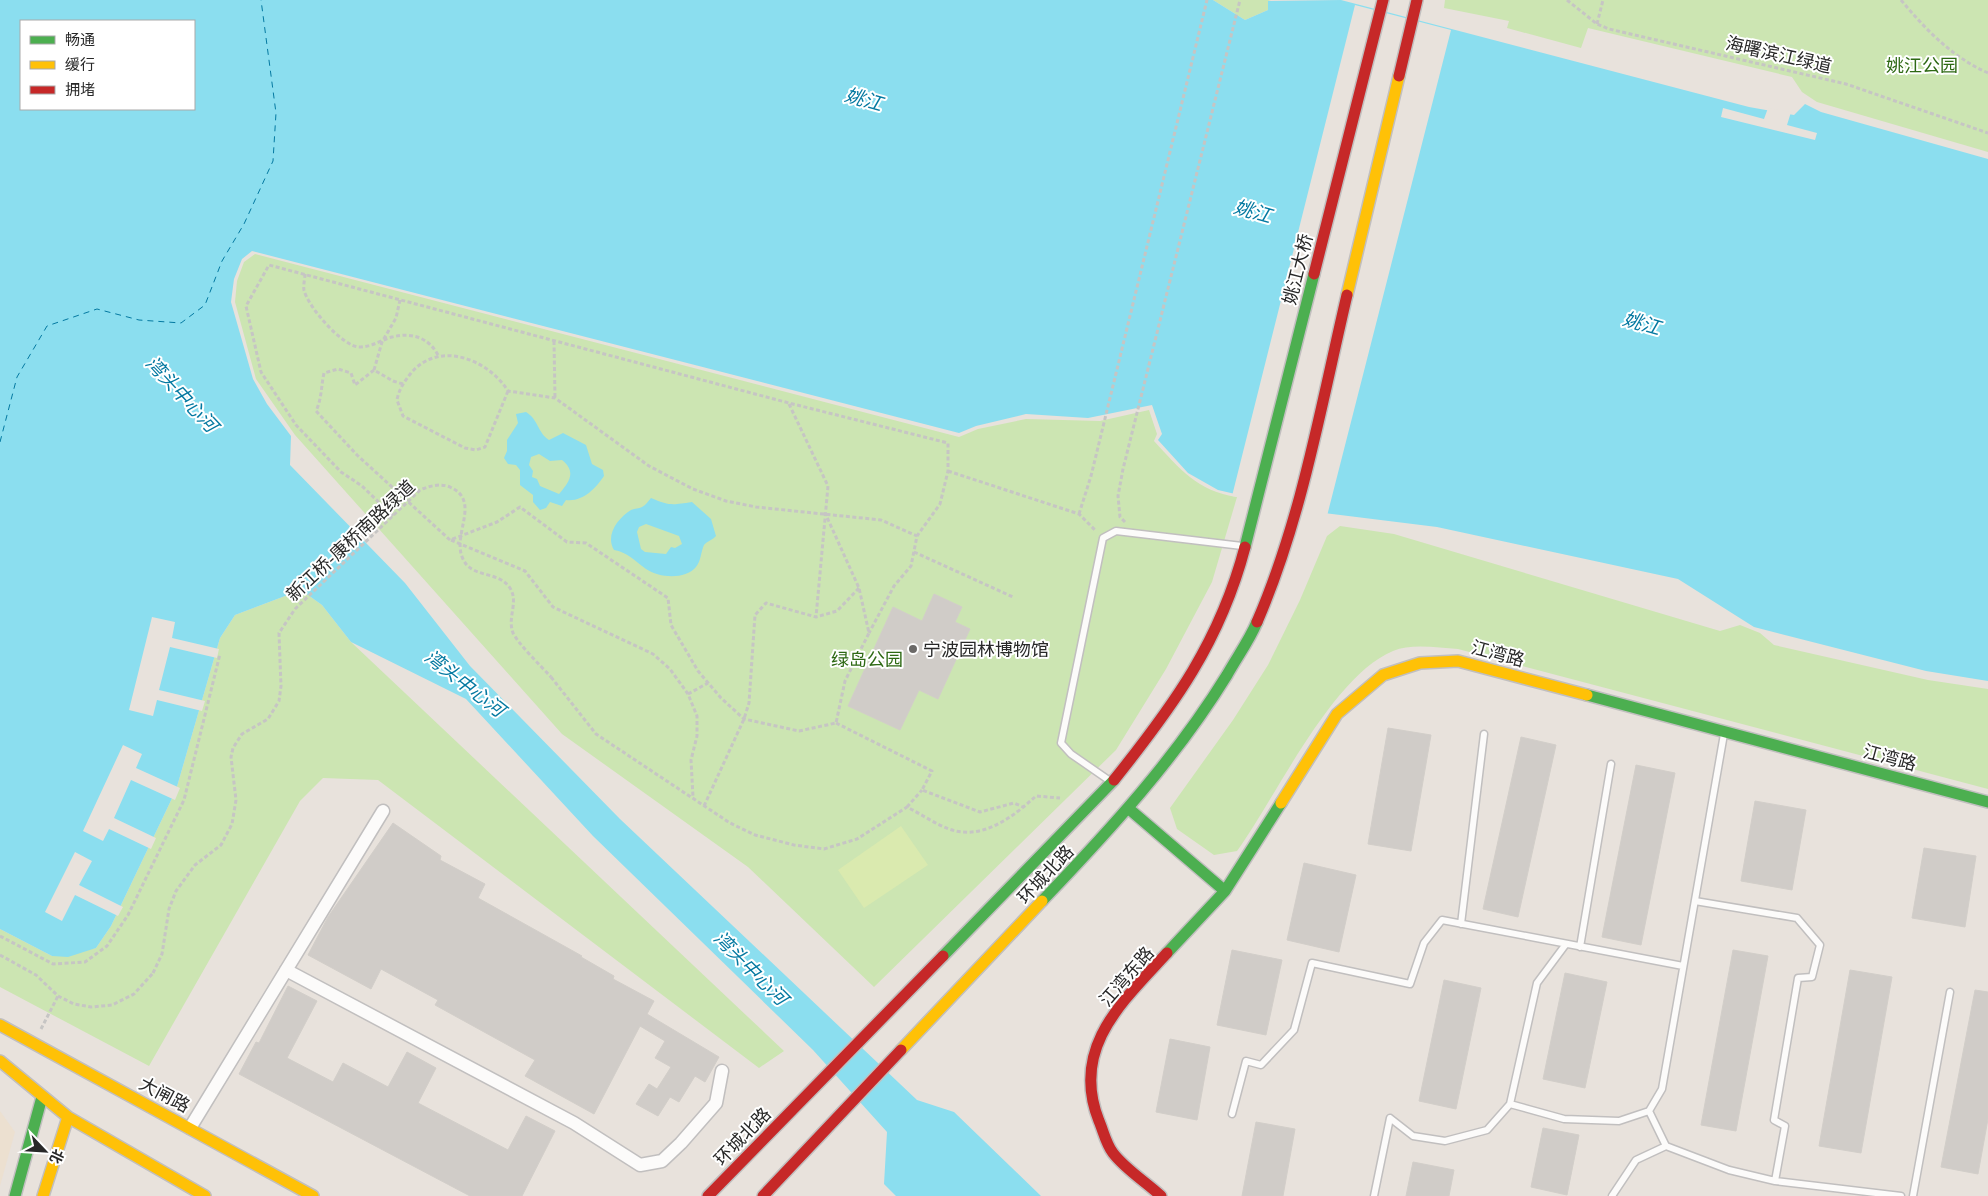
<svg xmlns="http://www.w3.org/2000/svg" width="1988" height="1196" font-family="'Open Sans','Noto Sans SC',sans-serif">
	<rect width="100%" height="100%" fill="#e8e2dc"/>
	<path fill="#ece0d0" d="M0 1111 15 1132 0 1186Z"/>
	<path fill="#cce5b2" d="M1213 0H1271L1268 1V10L1245 20Z
		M1445 0H1988V152L1817 102 1802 92 1792 77 1588 28 1581 48 1507 28 1509 21 1444 8Z
		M255 254 959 437 978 429 1026 419 1100 421 1149 410 1157 434 1154 441C1180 469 1197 491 1237 497L1212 582 1166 669 1116 750 874 987 748 867 562 734 295 435 256 379 235 302 237 281 244 262Z
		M1340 526 1394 534 1720 631 1740 625 1760 633 1774 645 1928 680 1988 689V789L1458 649C1438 648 1412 643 1393 651 1332 676 1276 797 1237 851L1214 855 1177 829 1170 808 1233 720 1268 665 1300 600 1327 536Z
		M301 590 322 605 351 642 784 1051 759 1068 378 780 323 778 300 801 149 1066 0 987V929L52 956 96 948 111 926 176 790 220 638 235 615Z"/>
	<path fill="#daeaaf" d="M901 826 928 865 864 908 838 870Z"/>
	<path fill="#8bdeef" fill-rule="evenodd" d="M0 0H1213L1245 20 1268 10V1L1341 0 1749 107 1794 115 1805 104 1821 112 1988 159V681L1926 671 1754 627 1678 579 1437 527 1308 511 1218 490 1188 473 1158 440 1162 434 1152 405 1088 418 1026 414 976 426 959 433 252 251 242 259 234 279 231 302 253 379 267 404 291 436 290 465 405 583 470 666 620 819 917 1100 954 1112 1041 1196H896L884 1184 887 1132 813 1050 593 836 466 699 351 642 322 605 301 590 235 615 220 638 176 790 111 926 96 948 68 957 52 956 0 929ZM21 21H194V109H21Z
		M526 412C538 419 538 433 549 440L563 433 586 445 592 464 603 470 604 476C595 489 583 502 566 500L562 506 550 502 546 508 540 510 533 502V495L520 485V470L516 465 508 464 504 458 507 451V440L518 423 516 414ZM539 454 550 461 562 460C577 472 569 482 559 494L540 486 537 479 532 477 533 471 529 465 531 457Z
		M651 498C670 506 672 505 692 502L711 519 716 536C713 540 707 541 704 545 701 551 701 561 696 567 685 580 659 578 646 569 635 561 627 552 614 550 605 535 618 518 631 510 635 508 639 509 642 507 646 505 648 501 651 498ZM646 524 679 536 682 544 675 548 671 547 666 554 645 552 641 549 637 532 639 527Z"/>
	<path fill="#e8e2dc" d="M1355 5 1451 30 1327 516 1232 496Z
		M1723 108 1764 119 1768 108 1791 112 1787 125 1817 133 1815 140 1721 117Z
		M152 617 175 622 172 638 219 649 217 658 170 647 159 690 205 701 202 711 157 700 153 716 129 710Z
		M123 745 142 754 136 768 180 788 175 800 131 780 114 818 156 838 151 849 109 829 103 841 83 831Z
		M75 852 92 861 79 885 123 907 118 916 75 895 62 921 45 912Z"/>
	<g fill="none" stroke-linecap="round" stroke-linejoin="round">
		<path stroke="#0479a1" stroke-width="1" stroke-dasharray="6 5" stroke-linecap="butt" d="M0 442 17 377 47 326 97 309 139 320 181 323 205 305 222 261 244 224 273 161 276 113 261 0"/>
	</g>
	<path fill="#d0ccc8" stroke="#d2cec9" d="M934 594 962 607 955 622 970 629 938 699 919 690 900 730 848 706 893 607 922 621Z
		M1388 728 1431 735 1411 851 1368 844Z
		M1521 737 1556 745 1518 917 1483 909Z
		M1636 765 1675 773 1641 945 1602 937Z
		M1755 801 1806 810 1792 890 1741 881Z
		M393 823 441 856 440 860 485 884 478 898 582 956 581 957 614 976 613 979 654 1001 647 1014 719 1057 705 1082 695 1076 679 1102 670 1097 658 1116 636 1104 649 1084 657 1089 671 1067 655 1058 665 1041 640 1026 594 1114 525 1076 535 1060 435 1005 438 1000 381 969 371 989 308 955 328 917Z
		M1924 848 1976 856 1965 927 1912 918Z
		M1304 863 1356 875 1339 952 1287 940Z
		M1232 950 1282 960 1266 1035 1217 1025Z
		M1733 950 1768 956 1736 1131 1701 1125Z
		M1850 970 1892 977 1861 1153 1819 1146Z
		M1565 973 1607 982 1585 1088 1543 1079Z
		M1444 980 1481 988 1456 1109 1419 1101Z
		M288 986 317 1001 287 1058 333 1082 343 1063 388 1087 407 1052 436 1068 418 1103 508 1150 526 1116 555 1131 522 1196H470L239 1074 256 1042 259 1043Z
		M1975 990 1988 992V1119L1978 1174 1941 1167Z
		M1170 1039 1210 1047 1197 1120 1156 1112Z
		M1256 1122 1295 1129 1283 1196H1242Z
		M1543 1128 1579 1135 1567 1195 1531 1187Z
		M1413 1162 1454 1170 1449 1196H1406Z"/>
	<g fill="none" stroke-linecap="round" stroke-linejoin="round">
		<defs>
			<path id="lane" d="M1110 781 1071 754 1061 743 1103 538 1116 531 1242 546
				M1695 901 1797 918 1820 945 1812 977 1798 978 1774 1120 1785 1126 1775 1181
				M1461 924 1484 734
				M1566 944 1537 983 1510 1104 1564 1119 1619 1121 1649 1111
				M1580 947 1611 764
				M1232 1114 1246 1061 1261 1065 1294 1030 1312 963 1410 984 1424 943 1442 920 1683 966
				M1666 1146 1649 1111 1662 1089 1724 734
				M1374 1196 1390 1118 1413 1136 1445 1141 1487 1130 1510 1104
				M1612 1196 1636 1160 1666 1146 1729 1170 1775 1181 1901 1196
				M1913 1196 1950 992"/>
			<path id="street" d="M286 970 574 1123 640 1165 662 1161 681 1143 716 1103 722 1071
				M190 1128 383 811"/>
			<path id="fast" d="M1245 547 1314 274
				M1587 695 1988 802
				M1128 808 1225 891 1281 803
				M1042 901C1110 830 1176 758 1227 675 1237 657 1249 641 1257 622
				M1167 953 1225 891
				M943 956 1114 780
				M15 1196 42 1097"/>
			<path id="slow" d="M1347 295 1399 76
				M1281 803 1337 714 1383 675 1420 663 1458 661 1587 695
				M0 1025 313 1196
				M901 1050 1042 901
				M0 1061 68 1117 205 1196
				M43 1196 68 1117"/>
			<path id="jam" d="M1399 76 1417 0
				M1314 274 1383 0
				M1257 622C1302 518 1321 405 1347 295
				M1114 780C1174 705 1220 642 1245 547
				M708 1196 943 956
				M763 1196 901 1050
				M1161 1196C1146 1182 1125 1169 1113 1153 1106 1144 1103 1130 1099 1121 1070 1048 1122 1002 1167 953"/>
		</defs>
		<use href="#lane" stroke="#c1bfbf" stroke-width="9"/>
		<use href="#street" stroke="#c1bfbf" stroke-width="15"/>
		<use href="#fast" stroke="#c1bfbf" stroke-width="14"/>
		<use href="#slow" stroke="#c1bfbf" stroke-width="14"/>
		<use href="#jam" stroke="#c1bfbf" stroke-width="14"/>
		<path stroke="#c6c5c4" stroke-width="3" stroke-dasharray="4 2.5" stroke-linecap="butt" d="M1567 0 1597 24 1609 29 1846 84 1988 133
			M1901 0C1926 30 1952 57 1988 73
			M1597 24 1603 0
			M305 274C305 279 303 285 304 290 308 307 342 346 359 347 372 347 381 340 392 337 412 332 429 338 438 355
			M554 341 555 398
			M374 370 382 342 396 318 400 300
			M403 384 393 381 374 370 355 385 351 373 338 369 324 373C321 386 322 398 316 411L357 455 450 540 497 522 520 507 567 542 586 543 668 598 671 625 698 671 721 698 744 719 799 731 836 723 845 681 869 633 859 588 826 515
			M508 391 485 447 476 450 465 448 403 416 397 400C399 389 404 382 411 373 439 340 488 359 508 391L555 398 649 466 693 489 726 501 756 507 881 520 917 536
			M789 404 828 486 816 617
			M948 471 1079 514 1096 531
			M1079 514 1091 476 1207 0
			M393 516 362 486 341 472 296 425 261 372 246 306 269 265 789 403 948 443V471L940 504 917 536 911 566 894 586 869 633
			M1125 522 1120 517 1118 496 1123 469 1240 0
			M451 540 525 571 553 607 653 654 670 669 688 694 697 716V736L691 760 693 797
			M914 552 1013 597
			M551 677 596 734 730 823 755 835 794 845 824 849 857 839 907 807C921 814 935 824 949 829 982 841 1013 817 1036 796L1060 798
			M688 694 708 683
			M836 723 932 771 922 790 980 812 1014 803 1023 807
			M704 806 744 719 749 703 755 615 766 603 816 617 837 611 859 588
			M907 807 922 790
			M0 936 53 964 85 962 107 946 128 915 184 800 220 654
			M0 955 36 975 58 996 74 1004 91 1007 112 1005 134 994 153 973
			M41 1029 58 996"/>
		<use href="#lane" stroke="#fcfbfa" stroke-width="6"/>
		<use href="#street" stroke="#fcfbfa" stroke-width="12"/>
		<use href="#fast" stroke="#4caf50" stroke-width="11"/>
		<use href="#slow" stroke="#ffc107" stroke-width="11"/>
		<use href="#jam" stroke="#c62828" stroke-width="11"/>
		<path stroke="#c6c5c4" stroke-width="3" stroke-dasharray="4 2.5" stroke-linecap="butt" d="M153 973 162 954 169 909 176 891 195 865 221 845 232 824 236 800 231 757 233 748 242 734 268 719 279 701 281 686 279 633 295 609 420 490C429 486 440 483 450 487 482 501 451 535 463 559 472 579 498 570 510 588 519 602 507 617 513 633 520 646 540 665 551 677"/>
	</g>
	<circle fill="#6b6967" stroke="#fff" stroke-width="2" cx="913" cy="649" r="5"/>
	<g text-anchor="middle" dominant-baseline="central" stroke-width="4" stroke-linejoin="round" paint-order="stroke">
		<g font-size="18" fill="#282828" stroke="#fff">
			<text transform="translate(1779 54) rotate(13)">海曙滨江绿道</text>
			<text transform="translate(1297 269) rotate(-76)">姚江大桥</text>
			<text transform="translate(350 540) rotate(-43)">新江桥-康桥南路绿道</text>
			<text transform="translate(1498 653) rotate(15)">江湾路</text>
			<text transform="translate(1890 757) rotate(15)">江湾路</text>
			<text transform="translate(1045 874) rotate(-47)">环城北路</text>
			<text transform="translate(1126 976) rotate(-49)">江湾东路</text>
			<text transform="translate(165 1094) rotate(28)">大闸路</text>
			<text transform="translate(742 1136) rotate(-46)">环城北路</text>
		</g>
		<g font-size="18" fill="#2e6914" stroke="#fff">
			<text x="1922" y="65">姚江公园</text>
			<text x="867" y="659">绿岛公园</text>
		</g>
		<g font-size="18" fill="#282828" stroke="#fff" text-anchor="start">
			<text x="923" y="649">宁波园林博物馆</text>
		</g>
		<g font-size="19" font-style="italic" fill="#0479a1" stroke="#fff">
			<text transform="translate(864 99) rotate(16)">姚江</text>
			<text transform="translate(1253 211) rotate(16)">姚江</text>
			<text transform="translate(1642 323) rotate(16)">姚江</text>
			<text transform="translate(182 394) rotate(47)">湾头中心河</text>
			<text transform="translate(465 683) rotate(38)">湾头中心河</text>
			<text transform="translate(751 968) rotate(45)">湾头中心河</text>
		</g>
	</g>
	<rect x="20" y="20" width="175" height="90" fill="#ffffff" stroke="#a9a9a9"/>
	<rect x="30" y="36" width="25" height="8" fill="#4caf50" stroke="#a9a9a9"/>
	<text x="65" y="45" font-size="15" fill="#282828">畅通</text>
	<rect x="30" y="61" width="25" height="8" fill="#ffc107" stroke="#a9a9a9"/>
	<text x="65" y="70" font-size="15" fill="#282828">缓行</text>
	<rect x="30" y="86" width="25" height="8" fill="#c62828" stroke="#a9a9a9"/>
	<text x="65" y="95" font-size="15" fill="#282828">拥堵</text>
	<g transform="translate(45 1151) rotate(115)" stroke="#ffffff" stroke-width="4" paint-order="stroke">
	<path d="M0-4L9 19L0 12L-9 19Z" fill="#282828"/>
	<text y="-8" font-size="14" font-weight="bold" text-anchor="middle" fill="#282828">北</text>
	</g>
</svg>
